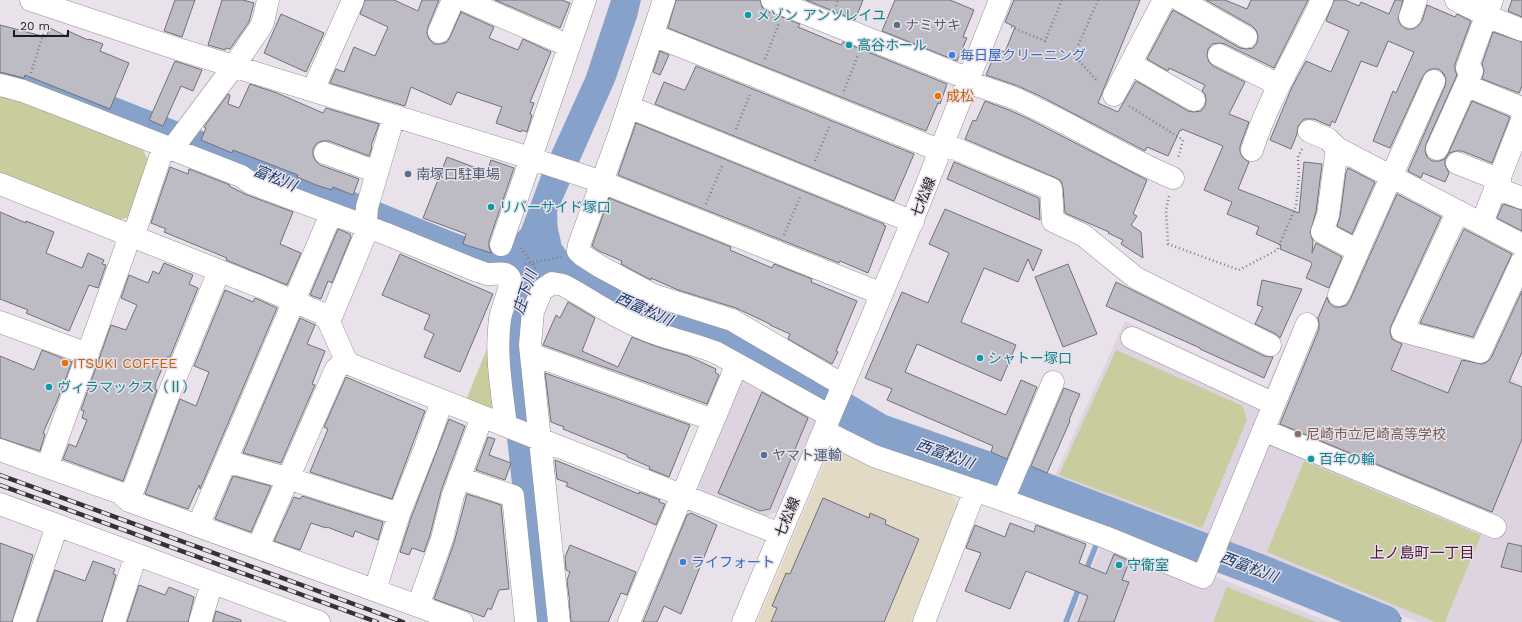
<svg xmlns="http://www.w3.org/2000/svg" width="1522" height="622" font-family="'Work Sans','Noto Sans JP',sans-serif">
	<rect width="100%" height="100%" fill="#e9e2ea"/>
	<path fill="#ded3e0" d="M1298 316H1313L1496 367 1522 386V622H1418L1202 534 1053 480 1125 321 1267 387Z
		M747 377 809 409 819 424 780 511 764 517 701 491 697 481 740 381Z
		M1106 533 1329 622H1070Z"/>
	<path fill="#e3dac5" d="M837 448 950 492 958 505 911 622H757L830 450Z"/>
	<path fill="#c9cd9e" d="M0 96 27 103 143 150 148 160 128 217 119 220 0 174Z
		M490 341 496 403 490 409 467 398Z
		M1116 350 1243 406 1247 420 1202 528 1059 475Z
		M1304 461 1481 535 1445 622H1435L1267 552Z
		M1227 587 1316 622H1213Z"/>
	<path fill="#86a2cb" d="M611 0H641L637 17 615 81 557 212 558 242 572 261 565 278 549 270 535 280 519 275 505 253 511 249 519 235 542 173 586 76Z"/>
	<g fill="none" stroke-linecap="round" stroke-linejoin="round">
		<path stroke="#86a2cb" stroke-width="5.5" d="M1105 521 1108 514
			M1085 573 1097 543
			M1066 622 1080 585"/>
		<path stroke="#86a2cb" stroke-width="33" d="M0 75 32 82 224 157 449 248 488 262 511 260 542 233
			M541 234 533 265 519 298 514 331 519 396 537 560 542 622
			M543 237 546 251 556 265 660 319 725 336 800 383 879 430 1002 473 1263 572 1385 622"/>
	</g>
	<path fill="#bdbcc4" stroke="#717078" d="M175 0H195L182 37 164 31Z
		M222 0H243L254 3 249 22 230 49 226 48 225 50 208 45Z
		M365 0H394L418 11 422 0H439L428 27 427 33 429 39 434 44H441L447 42 450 37 461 12 494 27 489 38 518 50 523 39 551 52 530 102 534 103 530 114 532 115 527 132 522 130 521 132 496 123 502 107 457 92 451 105 411 87 405 106 330 83 336 69 344 72 354 47 375 56 388 27 360 14Z
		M495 0H562L570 3 560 28Z
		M676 0H760L762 7 767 11 800 24 798 27 841 45 843 42 947 84 940 104 938 103 926 131 668 28Z
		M806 0H863L855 20Z
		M895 0H950L974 10 963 37 967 38 957 61 882 31Z
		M1014 0H1140L1098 103 1118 112 1136 81 1188 111 1194 112 1201 111 1205 106 1206 100 1205 94 1202 91 1205 85 1169 68 1168 71 1147 59 1173 10 1240 48 1247 49 1253 48 1257 43 1258 36 1256 30 1252 26 1206 0H1225L1247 9 1251 0H1308L1274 68 1225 44 1219 43 1212 44 1208 49 1207 56 1209 62 1213 66 1245 82 1229 114 1249 122 1240 146V152L1243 158 1249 162 1238 189 1299 213 1304 162 1322 164 1316 212 1310 233 1313 241 1312 253 1316 243 1342 257 1329 288 1306 278 1312 264 1311 262 1280 249 1281 245 1256 234 1259 227 1227 214 1232 202 1204 190 1223 146 1182 129 1181 131 1180 130 1168 156 1147 147 1145 151 1040 96 1018 86 986 75 997 49 1005 52 1015 27 1005 22Z
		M1334 0H1345L1359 6 1361 2 1389 14 1395 0H1403L1398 19 1401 25 1406 29H1413L1418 26 1422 21 1427 5 1455 17 1457 14 1471 21 1455 64V70L1457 75 1426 144 1425 151 1427 157 1432 161H1439L1445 159 1448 154 1472 101 1510 117 1492 163 1462 151H1456L1449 153 1445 159V165L1449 173 1445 182 1423 173 1421 178 1408 171 1445 86 1446 80 1444 74 1439 69H1432L1427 71 1423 76 1390 148 1373 141 1393 91 1396 93 1414 52 1388 41 1377 67 1361 61 1335 123 1332 121 1330 126 1314 119H1304L1298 126 1297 134 1291 149 1270 140 1292 87 1306 61 1331 72 1349 31 1326 21Z
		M1512 0H1522V17L1508 11Z
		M281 14 324 33 306 72 264 53Z
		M0 25 46 37 50 28 66 36 68 31 88 40 89 39 103 44 100 51 129 63 110 109 25 75 24 78 0 72Z
		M1493 32 1522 42V86L1519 93 1482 79 1484 71 1482 64Z
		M660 51 669 55 660 75 653 72Z
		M175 61 202 70 193 91 181 86 163 126 149 120Z
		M696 66 914 154 894 201 655 104 664 82 684 90H685Z
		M250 84 277 93 323 113 326 108 379 124 371 146 372 147 369 156 329 141H322L317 143 313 149V156L316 161 320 165 359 179 353 195 333 187 332 190 316 185 297 177 298 175 233 150 232 153 201 140 206 128 204 127 228 94 230 95 228 104 239 108Z
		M985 101 1009 110 1029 119 1147 180 1133 214 1137 216 1131 225 1141 232 1143 258 1121 244 1123 240 1108 233 1109 232 1065 213 1063 188 1061 181 1056 178 965 139 973 120 976 121Z
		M636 123 884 224 883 225 886 226 868 273 840 261 839 263 618 175Z
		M447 157 487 172 491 160 514 168 489 241V247L491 253 463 244 466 234 423 218Z
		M954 162 1039 198 1040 220 947 179Z
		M170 167 188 174 189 169 230 185 229 186 247 195 293 212 280 244 301 253 287 285 226 260 227 258 164 232 166 229 151 223Z
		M1348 168 1375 182 1352 234 1337 226 1340 217 1346 172Z
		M1397 194 1441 217 1391 326 1390 332 1392 339 1402 344 1391 370 1448 393 1462 360 1482 364 1487 362 1491 358 1522 291V352L1509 382 1522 387V439L1492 512 1280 424 1319 329V323L1318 318 1327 297 1329 303 1334 307H1341L1347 305 1350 300Z
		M609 198 731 247 730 250 772 268 774 264 812 279 811 282 857 301 836 351 838 352 832 364 788 339 790 334 770 325V324L736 308 678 290 651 278V280L621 264 622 261 599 251 592 246Z
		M1503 204 1522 210V231L1497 218Z
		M945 209 1042 250 1033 271 1028 259 1018 282 984 268 961 322 1016 345 1001 381 917 344 905 372 1006 415 1021 380 1037 387 1007 459 991 452 993 446 887 400 892 389 865 378 902 292 928 303 949 253 929 244Z
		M0 212 26 223V221L54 232 46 253 82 268 88 253 104 260 102 264 106 265 98 288 89 285 69 331 26 313 28 310 0 299Z
		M338 229 350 234 351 237 332 283 328 281 321 299 310 295Z
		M1464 229 1512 254 1473 337 1420 323Z
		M400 254 493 294 460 372 424 357 434 334 424 329 430 315 382 295Z
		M164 263 193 275 189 284 198 288 170 357H167L155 385H156L155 389 157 390 123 481 63 459 69 444 76 447 87 420 82 418 84 411 81 410 111 325 126 330 137 305 121 298 129 275 148 283 153 271 159 274Z
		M1068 264 1097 334 1063 347 1035 277Z
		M1262 280 1302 289 1280 338 1276 334 1255 324 1263 307 1257 305Z
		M1116 282 1264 356 1273 357 1264 378 1200 349V348L1106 306Z
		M225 290 253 302 255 298 277 308 200 489 199 485 188 509 145 494 180 399 196 406 209 372 194 366Z
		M568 302 595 318 582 351 618 367 632 337 658 347 688 356 716 369 715 372 719 375 707 404 543 345 556 315 560 318Z
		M300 318 315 325 307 344 325 351 312 384 315 385 281 463 243 453Z
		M42 350 72 362 57 401 43 433 45 434 40 451 0 438V356L34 370Z
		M545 373 690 425 669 477 649 469 650 467 627 457V455L563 429 564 427 551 422Z
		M346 377 425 411 392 499 310 472 328 429 324 427Z
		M1064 388 1080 394 1069 420 1070 421 1047 473 1031 466Z
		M762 392 808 418 770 509 760 511 718 493Z
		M449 419 465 426 441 491 430 535 424 552 412 548 409 555 400 552 411 518Z
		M488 437 495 439 489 455 511 463 505 480 476 470Z
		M555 460 639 494V492L660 500 659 502 665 504 656 525 566 486 568 483 557 479Z
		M233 476 271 486 251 532 215 519Z
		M467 494 501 505 509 589 499 590 491 610 488 608 484 617 434 599 454 543Z
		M302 496 383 522 378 540 355 531 353 537 327 527 326 528 311 523 300 550 274 541 294 497 300 499Z
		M823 498 869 518 870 513 886 520 885 524 919 539 884 622H771L777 608 772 606 786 573 790 574Z
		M691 513 717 525 681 614 664 606 657 622H643L687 515Z
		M1010 523 1034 532 1036 525 1086 544 1079 563 1106 574 1114 554 1127 560V561L1129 562 1122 580 1129 582 1114 622H1078L1088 596 1026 571 1010 609 965 591 981 553 966 548 975 525 1005 537Z
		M0 543 33 555 12 622H0Z
		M1508 543 1522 546V572L1501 567Z
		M570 545 636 572 627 595 621 593 608 622H571L569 600 570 598 569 597 567 580 570 572 566 570 565 557Z
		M93 561 115 569 113 574 116 575 102 622H37L55 570 85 581Z
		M139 585 165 595 169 587 194 597 188 622H127Z
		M216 611 241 620V622H213Z"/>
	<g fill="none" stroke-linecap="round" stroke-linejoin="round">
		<defs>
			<path id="minor" d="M31 0 178 49 511 152 602 182 882 294
				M464 0 569 46
				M664 0 619 135 579 245 578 251 582 255 599 266 653 295 732 320 843 385
				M772 0 969 79
				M1180 0 1246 37
				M1456 0 1499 21 1522 30
				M1410 17 1416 0
				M439 32 453 0
				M653 35 941 151
				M1219 55 1279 85
				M1131 64 1194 100
				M968 82C983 88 999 92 1014 98 1069 122 1119 155 1173 178
				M0 85 23 91 62 106 241 176 251 183 384 233 475 270C479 271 483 273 487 274 494 275 505 270 510 278 513 283 501 310 500 319 495 354 502 391 506 426
				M313 90 353 0
				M1477 90 1522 108
				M1114 95 1164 0
				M629 107 913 222
				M1309 131 1328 139 1337 148
				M944 144 1051 189 1053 221 1083 235 1136 278 1270 345
				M172 149 234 66 260 28 263 22 268 0
				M1437 149 1472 71 1467 68 1492 0
				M1252 150C1269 97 1299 50 1322 0
				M325 153 377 172
				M1457 163 1500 180
				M0 184 263 288 321 313 329 322 347 363 780 534
				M1496 188 1522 198
				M1458 211 1402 331 1480 352 1522 261
				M1482 223 1522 120
				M133 237 164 146
				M501 245 585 0
				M1358 251 1322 232 1328 215 1337 148 1522 245
				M1339 295 1358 251 1434 81
				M0 322 88 354
				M329 322 365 235 367 207 394 116
				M1132 338 1274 404
				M531 354 713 420
				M1263 430 1495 527
				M824 431 874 456 1003 500 1105 537 1203 577 1307 324
				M0 450 120 493 129 501 462 622
				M226 461 287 478 399 514
				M47 467 130 236
				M459 478 513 496 526 622
				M1003 500 1053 382
				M129 501 168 396 219 271
				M0 504 319 622
				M198 526 331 214
				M258 547 336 369 346 361
				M375 590 399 514 426 446 442 401
				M418 606 442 539 453 495 482 417
				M24 622 57 526
				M114 622 136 555
				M200 622 212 583
				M559 622 530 345 533 311 542 290 552 283 563 285C590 299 615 318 644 329 668 339 693 343 717 353L830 416
				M629 622 737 364
				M743 622 907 234 1000 0
				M924 622 975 490"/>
		</defs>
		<use href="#minor" stroke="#979198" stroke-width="23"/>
		<path stroke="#7f7b80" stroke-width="2.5" stroke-dasharray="1 3" stroke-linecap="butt" d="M1098 0 1074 55 1098 82
			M836 6 838 0
			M1011 27 1045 41 1062 0
			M765 59 779 23
			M31 73 46 25
			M844 91 858 55
			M1129 106 1183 140 1178 158
			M736 129 750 95
			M815 161 829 127
			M1169 196 1166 210 1168 244 1239 270 1277 250 1296 206 1299 176 1298 157 1302 149
			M706 204 722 166
			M784 235 800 197
			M521 248 537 270
			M525 264 561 257
			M1399 622 1402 616"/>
		<use href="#minor" stroke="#fff" stroke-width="22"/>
		<defs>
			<path id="rail" d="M0 475 403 622
				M0 485 377 622"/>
		</defs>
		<use href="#rail" stroke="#353236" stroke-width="4.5"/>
		<use href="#rail" stroke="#e9e2ea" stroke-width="3" stroke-dasharray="9" stroke-linecap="butt"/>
	</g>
	<g fill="#0f9aa8" stroke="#e9e2ea" stroke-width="1.5">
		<circle cx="748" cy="15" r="4"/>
		<circle cx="849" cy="45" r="4"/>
		<circle cx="491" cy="207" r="4"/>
		<circle cx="980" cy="358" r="4"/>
		<circle cx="49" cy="387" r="4"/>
		<circle cx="1311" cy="459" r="4"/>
		<circle cx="1119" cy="565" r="4"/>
	</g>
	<g fill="#5c6f8a" stroke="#e9e2ea" stroke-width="1.5">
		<circle cx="897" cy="25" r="4"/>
		<circle cx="408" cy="174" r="4"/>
		<circle cx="764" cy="455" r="4"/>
	</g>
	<g fill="#3f7fe0" stroke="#e9e2ea" stroke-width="1.5">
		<circle cx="952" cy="55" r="4"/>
		<circle cx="683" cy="562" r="4"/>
	</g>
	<g fill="#e8710a" stroke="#e9e2ea" stroke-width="1.5">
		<circle cx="938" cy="96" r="4"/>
		<circle cx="65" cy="363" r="4"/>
	</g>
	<circle fill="#8d6e63" stroke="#e9e2ea" stroke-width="1.5" cx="1298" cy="434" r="4"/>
	<g text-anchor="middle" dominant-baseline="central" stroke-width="3" stroke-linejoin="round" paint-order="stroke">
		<g font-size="14" fill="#0d838f" stroke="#e9e2ea" text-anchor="start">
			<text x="756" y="15">メゾン アンソレイユ</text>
			<text x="857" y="45">高谷ホール</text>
			<text x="499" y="207">リバーサイド塚口</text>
			<text x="988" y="358">シャトー塚口</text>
			<text x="57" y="387">ヴィラマックス（Ⅱ）</text>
			<text x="1319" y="459">百年の輪</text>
			<text x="1127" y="565">守衛室</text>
		</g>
		<g font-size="14" fill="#4e5e75" stroke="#e9e2ea" text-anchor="start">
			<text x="905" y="25">ナミサキ</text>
			<text x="416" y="174">南塚口駐車場</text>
			<text x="772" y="455">ヤマト運輸</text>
		</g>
		<g font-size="14" fill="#366cbe" stroke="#e9e2ea" text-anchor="start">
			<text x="960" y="55">毎日屋クリーニング</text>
			<text x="691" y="562">ライフォート</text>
		</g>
		<g font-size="14" fill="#c56008" stroke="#e9e2ea" text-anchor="start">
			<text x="946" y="96">成松</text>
			<text x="73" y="363">ITSUKI COFFEE</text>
		</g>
		<g font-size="14" fill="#1d1b1e" stroke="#e9e2ea">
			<text transform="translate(923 197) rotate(-68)">七松線</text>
			<text transform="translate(787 517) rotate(-67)">七松線</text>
		</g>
		<g font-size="14" fill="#785e54" stroke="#e9e2ea" text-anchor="start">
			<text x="1306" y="434">尼崎市立尼崎高等学校</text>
		</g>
		<g font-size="15" font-style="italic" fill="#173b6e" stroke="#e9e2ea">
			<text transform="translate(275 178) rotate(22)">富松川</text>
			<text transform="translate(525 292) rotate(-72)">庄下川</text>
			<text transform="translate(644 309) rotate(24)">西富松川</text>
			<text transform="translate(945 454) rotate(20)">西富松川</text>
			<text transform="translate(1249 567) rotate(21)">西富松川</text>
		</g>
		<g font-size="15" fill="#4b133d" stroke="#e9e2ea">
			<text x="1422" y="553">上ノ島町一丁目</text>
		</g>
	</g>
	<path d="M14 30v6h54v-6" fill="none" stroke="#1d1b1e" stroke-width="2"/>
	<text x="20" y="30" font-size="12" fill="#1d1b1e" stroke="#e9e2ea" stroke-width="3" paint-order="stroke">20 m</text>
</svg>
